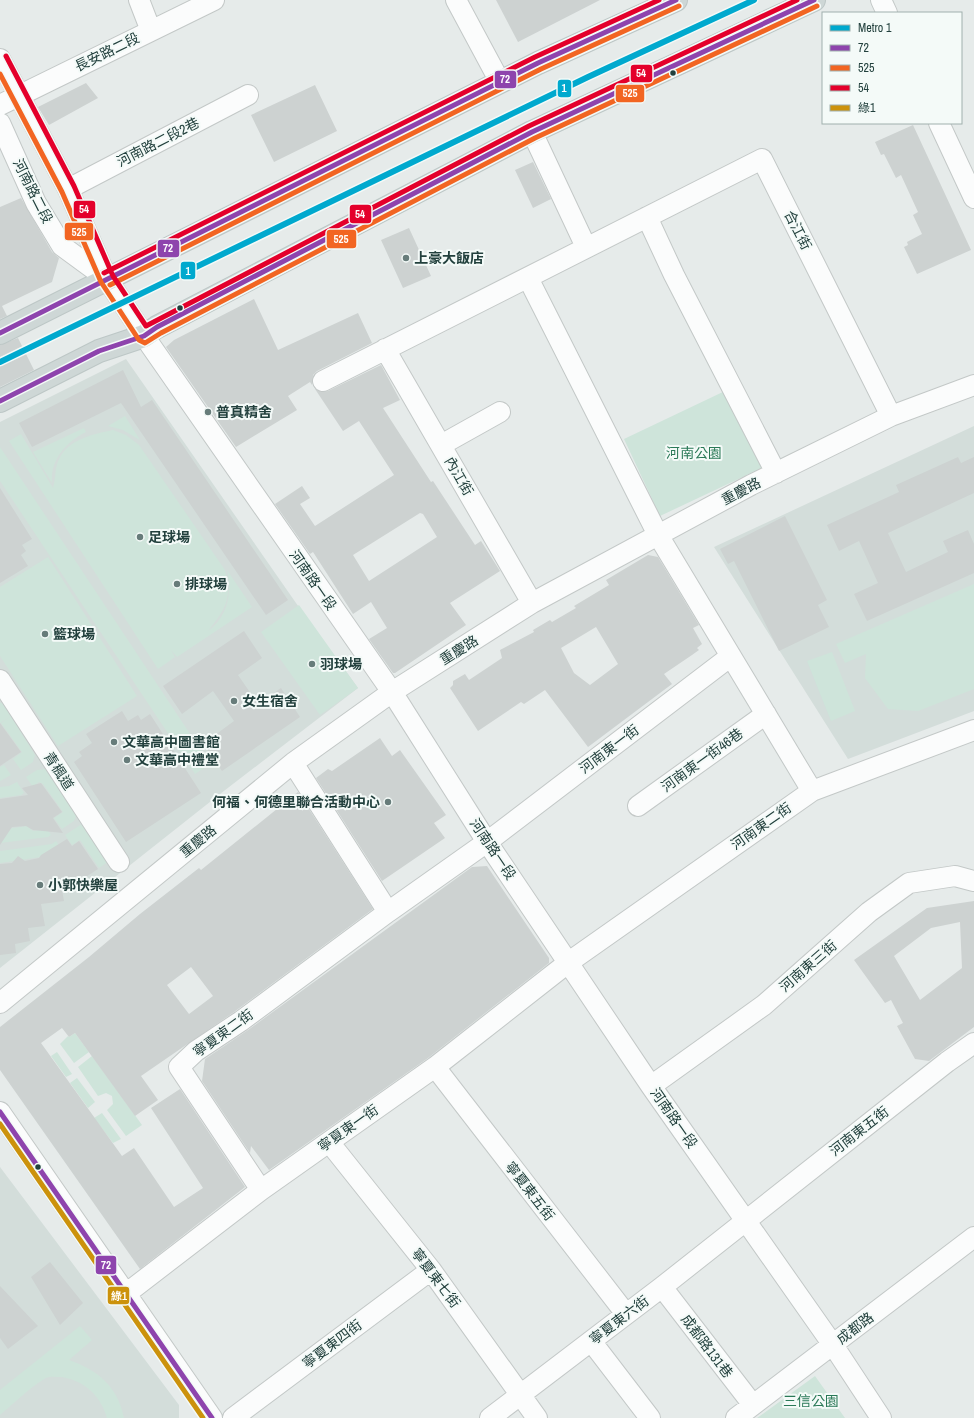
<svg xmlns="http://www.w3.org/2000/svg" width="974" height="1418" font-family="'Archivo Narrow','Noto Sans TC',sans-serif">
	<rect width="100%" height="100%" fill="#e6ebea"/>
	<path fill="#d3ddda" d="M126 359 296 603 358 688 220 794 0 968V422Z
		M974 426V711L848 759 714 547Z
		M0 1167 179 1405V1418H0Z"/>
	<path fill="#cee4da" d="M727 390 764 467 660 516 624 439Z
		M125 416 140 440 123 430 108 426Z
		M84 428 86 432C66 442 50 460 52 483L33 452Z
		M113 430 126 435 139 445 225 570C233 599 225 609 208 631 228 616 232 594 227 570L252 607 177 657 171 650 175 657 158 669 9 441 21 434 53 488C55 482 55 475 56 469 61 441 89 435 113 430Z
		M0 447 210 764 195 774 0 481Z
		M48 557 137 696 58 746 0 656V587Z
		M974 584V689L918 711 888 709 865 678 866 654 845 663 836 644Z
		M299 605 358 688 320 715 261 632Z
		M832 652 855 711 831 721 807 661Z
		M0 703H2L11 716 0 723Z
		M11 716 35 755 33 762 21 770 13 759 22 752 1 723Z
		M4 765 11 775 0 781V767Z
		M45 769 48 771 77 814 74 821 62 829 54 818 63 812 43 784 39 782 33 787 26 777 37 770Z
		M17 782 24 793 21 795 0 798V787L9 786Z
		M82 824 109 861 99 868 80 840 72 845 65 835Z
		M45 825 51 835 48 837 0 843V830L27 826 33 831 40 830Z
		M56 841 63 851 61 854 0 863V851L52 844Z
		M75 1033 89 1052 74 1063 60 1044 68 1036 69 1037Z
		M57 1052 72 1074 66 1077 51 1056Z
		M92 1056 142 1125 126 1136 107 1110 113 1104 112 1096 106 1093 98 1096 78 1067Z
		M77 1078 95 1102 88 1108 70 1083Z
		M102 1113 121 1139 113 1143 94 1118Z
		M80 1326 92 1340 69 1360C98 1370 118 1387 124 1418H107C101 1396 85 1381 62 1377 57 1377 50 1376 46 1378 34 1384 12 1405 0 1415V1390Z
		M815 1376 845 1418H757Z"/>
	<path fill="#cdd2d1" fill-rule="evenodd" d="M496 0H600L518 42Z
		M86 83 98 98 49 125 38 107Z
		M315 85 337 131 274 162 251 115Z
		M913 125 971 250 917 274 904 247 908 245 907 242 922 234 913 215 918 212 901 175 896 178 884 154 881 155 875 142Z
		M533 162 551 199 533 208 515 170Z
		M21 198 52 252 59 258 52 282 2 306 7 316 0 319V207Z
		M409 228 431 276 403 288 381 240Z
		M254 299 278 350 358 313 372 343 317 371 313 375 312 385 310 382 288 396 297 410 236 447 166 347 174 340Z
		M18 338 34 370 0 387V345Z
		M381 365 400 400 383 408 431 482 433 481 475 545 481 541 500 571 450 603 466 625 395 673H393L369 639 387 628 371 602 353 614 313 552 310 554 275 504 302 486 310 498 300 504 315 526 394 475 359 421 343 431 315 389 322 392 328 391ZM420 513 423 514 437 537 369 581 353 555Z
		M123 370 141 407 152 400 288 600 266 615 121 403 32 447 19 423Z
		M958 457 961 463 974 457V493L888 533 906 572 948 552 943 541 968 530 974 544V573L867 621 854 594 878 583 859 541 839 551 827 525 899 492 896 485Z
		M0 488 32 539 22 545 26 551 21 555 28 566 0 583Z
		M785 516 827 600 818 605 829 627 779 651 734 561 728 564 720 549Z
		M648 555 658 557 699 625 693 628 702 644 697 648 699 650 692 655 664 674 672 684 588 747 545 690 524 704 521 702 478 731 450 688 453 685V681L465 674 469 680 502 658 500 650 534 632 533 630 550 620 552 622 576 608 574 606 609 585 606 580ZM596 627 618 664 590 685 574 673 561 648Z
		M244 631 262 658 238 675 258 704 281 688 300 717 222 771 203 744 234 721 213 691 182 714 163 686Z
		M122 711 128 721 138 715 141 720 150 714 201 793 126 842 74 762 82 756 79 752 92 743 86 734Z
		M0 723 21 752 0 766Z
		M380 738 392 756 400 750 446 815 434 823 445 838 382 881 316 778 328 769 332 771Z
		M41 783 62 812 53 818 63 833 33 830 26 826 12 827 0 845V799L28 795 22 788Z
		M298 792 373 909 234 1012 141 1076 158 1100 135 1116 75 1033 69 1037 62 1028 41 1043 122 1156 134 1148 174 1207 203 1188 151 1108 180 1089 245 1187 140 1269 0 1070V1027L89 957 140 914 199 868 201 870ZM191 967 213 996 189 1014 167 985Z
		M67 839 72 846 79 841 98 869 75 884V888L62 890 64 901 41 904 45 926 28 928 30 941 15 944 16 953 0 955V864L12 863 18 856 25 861 39 858 41 855Z
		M487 866 549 958V963L428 1058 269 1170 251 1146 250 1153 202 1081 205 1059 248 1030 472 867Z
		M974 901V1027L929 1061 915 1059 897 1026 903 1023 891 1000 885 1003 854 960 927 908ZM960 922 962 968 920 1000 894 956 931 928Z
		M50 1262 83 1303 60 1325 31 1277Z
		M0 1286 38 1326 8 1349 0 1338Z"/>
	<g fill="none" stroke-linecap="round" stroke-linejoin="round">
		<defs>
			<path id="minor" d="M139 0 151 31
				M456 0 500 82
				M881 0 887 13
				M0 59 68 189 107 279 151 346 392 692 487 842 651 1086 833 1345 881 1418
				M0 105 214 0
				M0 123 36 203 62 246 107 279
				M939 123 974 198
				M532 132 586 247
				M68 189 248 95
				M647 217 674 275 776 473
				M528 278 658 535 812 791
				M385 349 532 603
				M323 381 762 159 891 416
				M441 445 500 412
				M0 680 119 862
				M293 763 388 912
				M638 806 766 714
				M0 1003 293 763 392 692 532 603 751 485 891 416 974 385
				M435 1067 626 1314
				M651 1086 764 1005 869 912 909 883 955 876 974 881
				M0 1112 212 1418
				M329 1142 431 1270 537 1418
				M261 1190 179 1067 196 1051 241 1021 388 912 487 842 731 656
				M662 1287 753 1405
				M127 1293 261 1190 435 1067 569 962 812 791 974 730
				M591 1341 650 1418
				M233 1418 431 1270
				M490 1418 662 1287 947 1062 974 1043
				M736 1418 974 1237"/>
			<path id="major" d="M0 333 538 63 676 0
				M0 401 99 351 144 336 157 327 532 132 814 0"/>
		</defs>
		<use href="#minor" stroke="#c3c8c7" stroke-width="22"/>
		<use href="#major" stroke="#bdc7c6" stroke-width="24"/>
		<use href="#minor" stroke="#fbfcfc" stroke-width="20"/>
		<use href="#major" stroke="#ced7d6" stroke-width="22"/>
		<defs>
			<path id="bus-1" d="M0 333 538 63 676 0
				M0 401 99 351 144 336 157 327 532 132 814 0
				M0 1112 212 1418"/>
			<path id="bus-2" d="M0 74 62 192 101 282 139 340 145 343 161 333 535 138 817 6
				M110 285 541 69 679 6"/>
			<path id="bus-3" d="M6 56 74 186 113 276 146 326 529 126 797 0
				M104 273 535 57 659 0"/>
			<path id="bus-4" d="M0 1124 203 1418"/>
		</defs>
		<use href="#bus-1" stroke="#f4faf8" stroke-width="8"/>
		<use href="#bus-2" stroke="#f4faf8" stroke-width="8"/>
		<use href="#bus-3" stroke="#f4faf8" stroke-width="8"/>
		<use href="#bus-4" stroke="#f4faf8" stroke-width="8"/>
		<use href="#bus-1" stroke="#8e44ad" stroke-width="5"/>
		<use href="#bus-2" stroke="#f26522" stroke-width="5"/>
		<use href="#bus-3" stroke="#e4002b" stroke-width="5"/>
		<use href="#bus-4" stroke="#cc920c" stroke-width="5"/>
		<defs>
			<path id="metro-1" d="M0 362 588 77 754 0"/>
		</defs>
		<use href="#metro-1" stroke="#f4faf8" stroke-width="9"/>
		<use href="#metro-1" stroke="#00a9ce" stroke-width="6"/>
	</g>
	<g fill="#22403d" stroke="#f4faf8" stroke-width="1.5">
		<circle cx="673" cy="73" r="3.5"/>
		<circle cx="180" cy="308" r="3.5"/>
		<circle cx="38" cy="1167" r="3.5"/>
	</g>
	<g fill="#677c7a" stroke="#f4faf8" stroke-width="1.5">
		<circle cx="406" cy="258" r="4"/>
		<circle cx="208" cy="412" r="4"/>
		<circle cx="140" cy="537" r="4"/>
		<circle cx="177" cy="584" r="4"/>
		<circle cx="45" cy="634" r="4"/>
		<circle cx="312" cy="664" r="4"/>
		<circle cx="234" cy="701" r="4"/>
		<circle cx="114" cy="742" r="4"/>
		<circle cx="127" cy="760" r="4"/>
		<circle cx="388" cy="802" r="4"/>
		<circle cx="40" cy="885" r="4"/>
	</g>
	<g text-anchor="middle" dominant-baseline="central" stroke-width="4" stroke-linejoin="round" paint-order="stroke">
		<g font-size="14" fill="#22403d" stroke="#f4faf8">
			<text transform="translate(107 52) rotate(-26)">長安路二段</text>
			<text transform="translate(158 142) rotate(-27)">河南路二段2巷</text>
			<text transform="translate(33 191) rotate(63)">河南路二段</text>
			<text transform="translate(798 230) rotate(63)">合江街</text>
			<text transform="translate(459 476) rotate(60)">內江街</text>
			<text transform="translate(741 491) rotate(-28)">重慶路</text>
			<text transform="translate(313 580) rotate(55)">河南路一段</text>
			<text transform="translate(459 650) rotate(-32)">重慶路</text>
			<text transform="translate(609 749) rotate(-37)">河南東一街</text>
			<text transform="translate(702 760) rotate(-36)">河南東一街46巷</text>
			<text transform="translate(59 771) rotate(57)">青楓道</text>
			<text transform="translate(761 826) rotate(-35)">河南東二街</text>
			<text transform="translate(198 841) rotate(-39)">重慶路</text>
			<text transform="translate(493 849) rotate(56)">河南路一段</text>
			<text transform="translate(808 966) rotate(-41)">河南東三街</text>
			<text transform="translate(223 1033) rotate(-36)">寧夏東二街</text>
			<text transform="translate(674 1118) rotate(55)">河南路一段</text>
			<text transform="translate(348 1128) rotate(-35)">寧夏東一街</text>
			<text transform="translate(859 1131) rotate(-38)">河南東五街</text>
			<text transform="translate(530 1191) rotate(52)">寧夏東五街</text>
			<text transform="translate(436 1278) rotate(53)">寧夏東七街</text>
			<text transform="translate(619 1320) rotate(-37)">寧夏東六街</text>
			<text transform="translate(855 1328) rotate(-37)">成都路</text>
			<text transform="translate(332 1344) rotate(-37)">寧夏東四街</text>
			<text transform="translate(707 1346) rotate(53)">成都路131巷</text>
		</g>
		<g font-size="14" font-weight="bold" fill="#22403d" stroke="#f4faf8" text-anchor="start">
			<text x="414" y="258">上豪大飯店</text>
			<text x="216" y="412">普真精舍</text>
			<text x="148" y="537">足球場</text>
			<text x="185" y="584">排球場</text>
			<text x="53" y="634">籃球場</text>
			<text x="320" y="664">羽球場</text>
			<text x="242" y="701">女生宿舍</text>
			<text x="122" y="742">文華高中圖書館</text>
			<text x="135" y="760">文華高中禮堂</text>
			<text x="380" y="802" text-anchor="end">何福、何德里聯合活動中心</text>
			<text x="48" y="885">小郭快樂屋</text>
		</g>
		<g font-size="14" fill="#2a7957" stroke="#f4faf8">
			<text x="694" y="453">河南公園</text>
			<text x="811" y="1401">三信公園</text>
		</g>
	</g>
	<g stroke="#f4faf8" stroke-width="1.5">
		<rect x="630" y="64" width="23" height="19" rx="4" fill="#e4002b"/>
		<rect x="494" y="70" width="23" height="19" rx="4" fill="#8e44ad"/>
		<rect x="557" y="79" width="15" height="19" rx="4" fill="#00a9ce"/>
		<rect x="615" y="84" width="30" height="19" rx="4" fill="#f26522"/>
		<rect x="73" y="200" width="23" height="19" rx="4" fill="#e4002b"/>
		<rect x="349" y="204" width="23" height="20" rx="4" fill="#e4002b"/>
		<rect x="64" y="222" width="30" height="19" rx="4" fill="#f26522"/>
		<rect x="326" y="229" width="31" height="20" rx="4" fill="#f26522"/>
		<rect x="157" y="239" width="23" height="19" rx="4" fill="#8e44ad"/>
		<rect x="180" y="261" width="16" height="19" rx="4" fill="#00a9ce"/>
		<rect x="95" y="1255" width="22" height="20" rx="4" fill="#8e44ad"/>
		<rect x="107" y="1286" width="23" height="19" rx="4" fill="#cc920c"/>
	</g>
	<g font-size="11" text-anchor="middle" font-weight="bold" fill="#fff">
		<text x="641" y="77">54</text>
		<text x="505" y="83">72</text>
		<text x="564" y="92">1</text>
		<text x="630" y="97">525</text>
		<text x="84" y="213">54</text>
		<text x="360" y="218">54</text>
		<text x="79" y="236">525</text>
		<text x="341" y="243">525</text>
		<text x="168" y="252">72</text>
		<text x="188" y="275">1</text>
		<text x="106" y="1269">72</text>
		<text x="119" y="1300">綠1</text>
	</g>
	<rect x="822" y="12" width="140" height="112" fill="#f4faf8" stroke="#a0b0ad"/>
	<rect x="830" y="25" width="20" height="6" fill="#00a9ce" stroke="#a0b0ad"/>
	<text x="858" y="32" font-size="12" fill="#22403d">Metro 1</text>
	<rect x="830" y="45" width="20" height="6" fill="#8e44ad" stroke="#a0b0ad"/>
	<text x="858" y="52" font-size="12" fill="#22403d">72</text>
	<rect x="830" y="65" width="20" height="6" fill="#f26522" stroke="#a0b0ad"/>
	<text x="858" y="72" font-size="12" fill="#22403d">525</text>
	<rect x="830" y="85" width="20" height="6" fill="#e4002b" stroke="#a0b0ad"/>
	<text x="858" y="92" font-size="12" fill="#22403d">54</text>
	<rect x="830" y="105" width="20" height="6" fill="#cc920c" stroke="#a0b0ad"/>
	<text x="858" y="112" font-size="12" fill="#22403d">綠1</text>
</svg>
